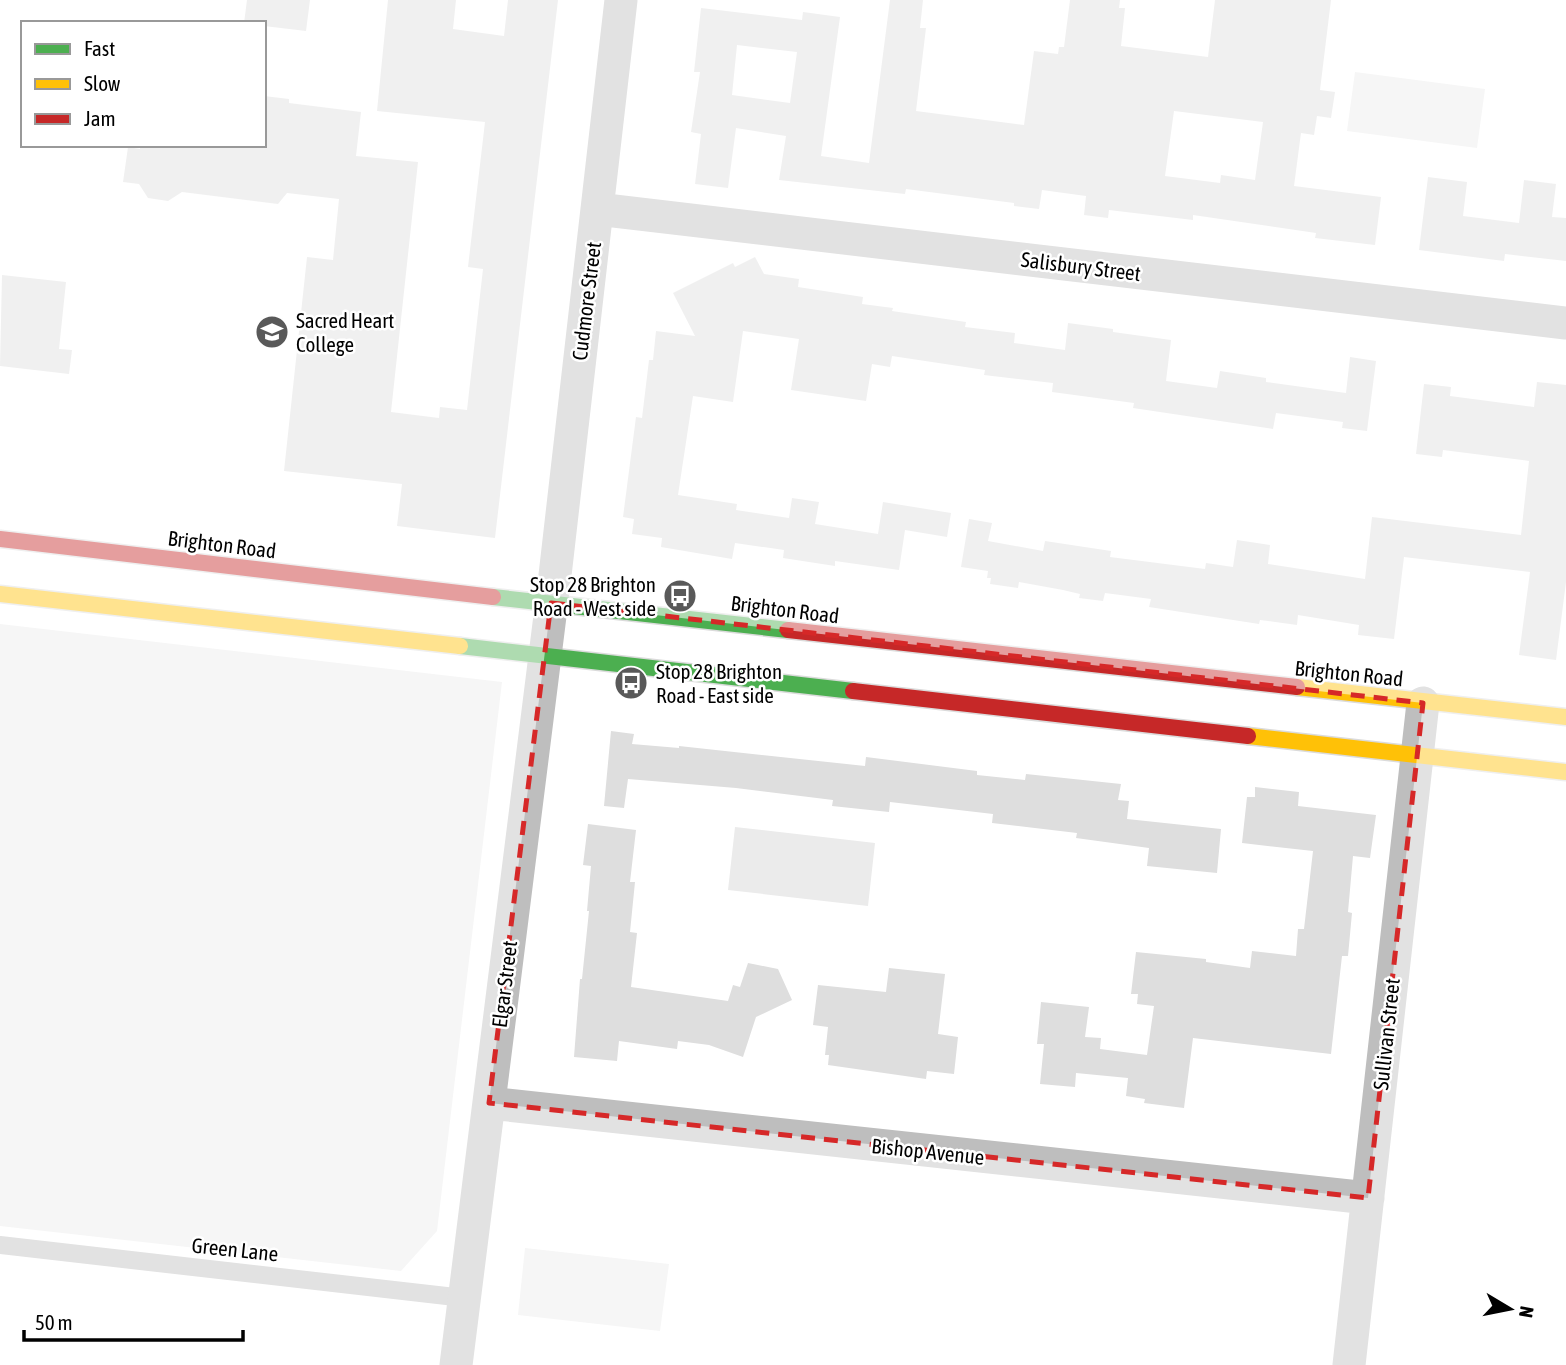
<svg xmlns="http://www.w3.org/2000/svg" width="1566" height="1365" font-family="'Asap Condensed',sans-serif">
	<rect width="100%" height="100%" fill="#fff"/>
	<path fill="#ebebeb" d="M1355 72 1485 89 1477 148 1347 131Z
		M0 624 502 682 437 1231 401 1271 0 1226Z
		M735 827 875 843 868 906 728 890Z
		M525 1248 669 1264 660 1331 518 1315Z"/>
	<path fill="#dedede" fill-rule="evenodd" d="M247 0H310L306 31 264 26V23H244Z
		M388 0H456L453 29 504 36 508 0H558L495 538 397 526 402 484 284 471 307 257 333 260 339 199 287 193 278 204 182 192 168 201 148 198 139 184 123 182 128 147 140 149V145H264V96L289 99V103L361 112 356 156 418 162 391 412 439 418 440 407 467 410 483 269 468 267 485 122 377 111Z
		M890 0H923L920 28H926L916 111 1024 125 1034 51 1058 54 1059 47H1064L1070 0H1120L1119 8H1125L1121 46 1208 57 1215 0H1331L1320 90 1335 92 1331 118 1317 116 1314 135 1301 133 1294 186 1381 197 1375 245 1315 238 1316 233 1193 215V220L1109 210 1108 218 1084 215 1086 196 1042 190 1039 209 1014 206V203L906 189 905 194 779 180 786 136 736 128 728 188 695 184 701 134 691 132 700 72H694L701 8 802 20 803 12 840 17 821 156 869 163ZM737 45 797 52 790 103 732 95ZM1174 111 1263 122 1255 180 1221 175 1220 183 1165 176Z
		M1428 177 1467 182 1463 216 1519 223 1524 180 1556 184 1552 217 1566 218V261L1505 254 1504 261 1419 250Z
		M755 257 764 274 799 279 798 287 863 297 862 304 893 308 892 311 966 322 965 327 1015 333 1014 343 1065 350 1068 323 1113 329V332L1171 340 1166 381 1217 388 1220 371 1266 378V382L1346 393 1350 357 1376 361 1367 431 1342 428 1343 422 1276 413 1273 429 1133 408 1134 403 1052 392 1053 383 984 375 985 370 892 356 890 367 872 364 866 401 791 390 799 339 743 331 733 402 693 396 678 495 737 504 736 510 789 518 792 498 819 502 815 524 878 534 883 502 951 513 947 537 905 530 899 570 835 561V566L783 558 784 550 735 543 732 559 661 547 662 538 632 534 634 519 623 517 636 417 642 418 649 360H653L656 331 695 336 673 293 733 263 735 267Z
		M2 275 66 282 59 349 72 350 69 374 0 366Z
		M1537 382 1566 385V582L1556 660 1519 655 1530 572 1404 557 1394 639 1358 635 1359 625 1298 615 1297 625 1260 620 1259 624 1149 607 1151 599 1105 593 1103 601 1079 598 1080 594 1063 590 1019 582 1018 588 990 584 991 578H987L988 571 961 567 969 519 992 523 988 541 1043 551 1045 541 1111 551 1110 557 1205 569 1206 563 1233 567 1237 540 1270 545 1268 564 1365 579 1372 517 1521 535 1529 461 1443 450 1442 457 1416 454 1424 384 1451 387 1450 396 1534 407Z
		M611 731 634 734 632 744 679 748V746L865 766 866 757 977 771V775L1025 780 1026 774 1121 784 1118 800 1129 801 1127 819 1221 829 1217 873 1147 866 1149 848 1076 838 1077 833 992 823 993 814 890 802 889 812 832 806 833 800 736 788 628 779 624 808 604 806Z
		M1255 787 1299 792 1298 806 1376 815 1370 858 1353 856 1348 912 1352 913 1348 956H1342L1331 1054 1193 1038 1184 1108 1144 1103 1145 1099 1126 1096 1128 1078 1076 1073 1075 1087 1040 1084 1044 1044H1037L1041 1002 1089 1007 1085 1037 1101 1038 1100 1049 1147 1055 1154 1006 1137 1004 1138 994H1131L1136 952 1206 959V962L1250 968 1252 951 1296 956 1298 929H1304L1313 851 1242 843 1247 797H1255Z
		M588 824 636 830 630 882H635L630 932 637 933 631 987 728 1001 733 985 740 987 748 963 778 969 792 1000 756 1017 743 1057 709 1045 678 1041 677 1049 619 1041 617 1061 574 1057 580 979H582L589 911H587L591 866 583 865Z
		M889 968 945 974 938 1034 958 1037 954 1074 927 1071 926 1079 828 1065 829 1055H825L828 1027 813 1025 818 985 886 992Z"/>
	<g fill="none" stroke-linecap="round" stroke-linejoin="round">
		<defs>
			<path id="fast" d="M493 597 788 630
				M460 646 853 691"/>
			<path id="slow" d="M0 594 460 646
				M1297 687 1566 717
				M1248 736 1566 772"/>
			<path id="jam" d="M0 539 493 597
				M788 630 1297 687
				M853 691 1248 736"/>
		</defs>
		<use href="#fast" stroke="#dbdbdb" stroke-width="19"/>
		<use href="#slow" stroke="#dbdbdb" stroke-width="19"/>
		<use href="#jam" stroke="#dbdbdb" stroke-width="19"/>
		<path stroke="#bebebe" stroke-width="18" d="M0 1245 464 1298"/>
		<path stroke="#bebebe" stroke-width="33" d="M597 209 1566 323
			M489 1103 1368 1198
			M456 1365 554 584 621 0
			M1349 1365 1423 703"/>
		<use href="#fast" stroke="#4caf50" stroke-width="16"/>
		<use href="#slow" stroke="#ffc107" stroke-width="16"/>
		<use href="#jam" stroke="#c62828" stroke-width="16"/>
	</g>
	<path d="M0 0H1566V1365H0ZM551 603 1423 703 1368 1198 489 1103Z" fill="#fff" fill-opacity=".55" fill-rule="evenodd"/>
	<path fill="none" stroke="#d62828" stroke-width="5" stroke-dasharray="14 9" stroke-linejoin="round" d="M551 603 1423 703 1368 1198 489 1103Z"/>
	<defs>
		<symbol id="school-disc" viewBox="-11 -11 22 22"><circle r="9.5" fill="#595959" stroke="#fff"/><path d="M0-5L7-2L0 1L-7-2ZM-4 1L0 2.5L4 1V4Q0 6-4 4Z" fill="#fff"/></symbol>
		<symbol id="bus-disc" viewBox="-11 -11 22 22"><circle r="9.5" fill="#595959" stroke="#fff"/><path d="M-5-6H5V4H4V6H2V4H-2V6H-4V4H-5ZM-3.5-4V0h7V-4ZM-3.5 1.2v1.5H-2V1.2ZM2 1.2v1.5H3.5V1.2Z" fill="#fff"/></symbol>
	</defs>
	<g fill-rule="evenodd">
		<use href="#school-disc" x="253" y="313" width="38" height="38"/>
		<use href="#bus-disc" x="661" y="577" width="38" height="38"/>
		<use href="#bus-disc" x="612" y="664" width="38" height="38"/>
	</g>
	<g text-anchor="middle" dominant-baseline="central" stroke-width="5" stroke-linejoin="round" paint-order="stroke">
		<g font-size="21" fill="#000" stroke="#fff">
			<text transform="translate(1081 266) rotate(7)">Salisbury Street</text>
			<text transform="translate(586 301) rotate(-83)">Cudmore Street</text>
			<text transform="translate(222 544) rotate(7)">Brighton Road</text>
			<text transform="translate(785 609) rotate(7)">Brighton Road</text>
			<text transform="translate(1349 673) rotate(6)">Brighton Road</text>
			<text transform="translate(504 984) rotate(-83)">Elgar Street</text>
			<text transform="translate(1386 1034) rotate(-84)">Sullivan Street</text>
			<text transform="translate(928 1151) rotate(6)">Bishop Avenue</text>
			<text transform="translate(235 1249) rotate(6)">Green Lane</text>
		</g>
		<g font-size="21" fill="#000" stroke="#fff" text-anchor="start">
			<text x="296" y="320">Sacred Heart<tspan x="296" dy="24">College</tspan></text>
			<text x="656" y="584" text-anchor="end">Stop 28 Brighton<tspan x="656" dy="24">Road - West side</tspan></text>
			<text x="656" y="671">Stop 28 Brighton<tspan x="656" dy="24">Road - East side</tspan></text>
		</g>
	</g>
	<rect x="21" y="21" width="245" height="126" fill="#ffffff" stroke="#999999" stroke-width="2"/>
	<rect x="35" y="44" width="35" height="10" fill="#4caf50" stroke="#999999" stroke-width="2"/>
	<text x="84" y="56" font-size="21" fill="#000000">Fast</text>
	<rect x="35" y="79" width="35" height="10" fill="#ffc107" stroke="#999999" stroke-width="2"/>
	<text x="84" y="91" font-size="21" fill="#000000">Slow</text>
	<rect x="35" y="114" width="35" height="10" fill="#c62828" stroke="#999999" stroke-width="2"/>
	<text x="84" y="126" font-size="21" fill="#000000">Jam</text>
	<g transform="translate(1510 1309) rotate(100)" stroke="#ffffff" stroke-width="5" paint-order="stroke">
	<path d="M0-5L12 26L0 18L-12 26Z" fill="#000000"/>
	<text y="-10" font-size="19" font-weight="bold" text-anchor="middle" fill="#000000">N</text>
	</g>
	<path d="M24 1330v10h219v-10" fill="none" stroke="#000000" stroke-width="3.5"/>
	<text x="35" y="1330" font-size="21" fill="#000000" stroke="#ffffff" stroke-width="5" paint-order="stroke">50 m</text>
</svg>
